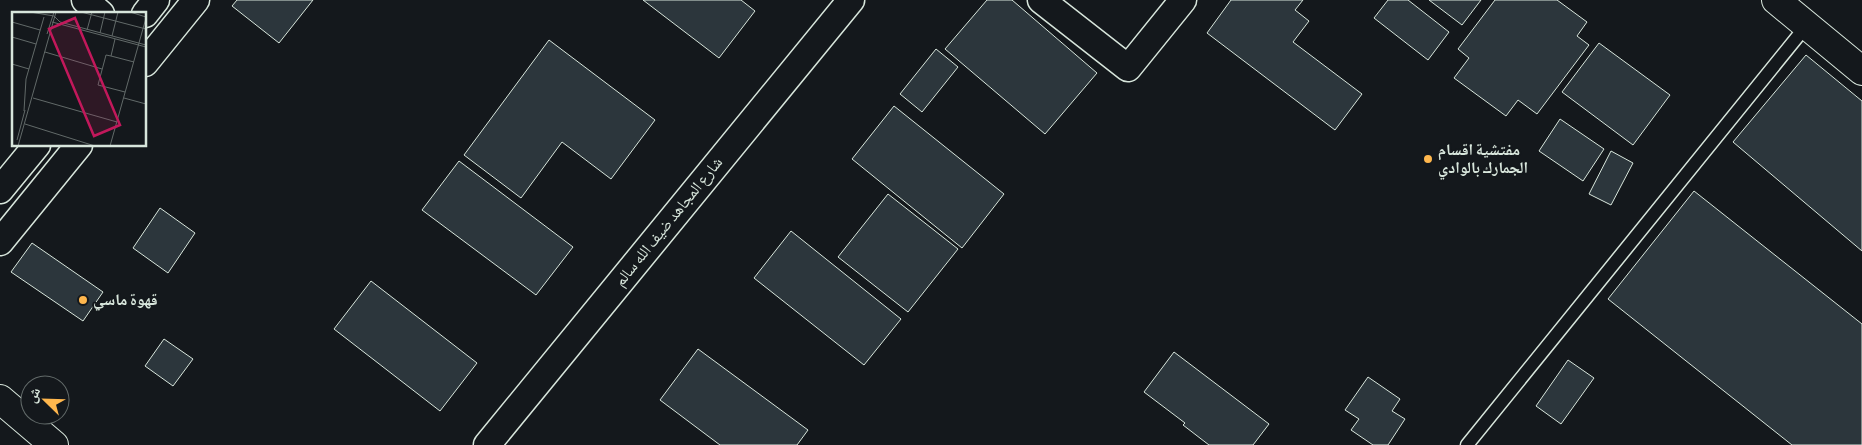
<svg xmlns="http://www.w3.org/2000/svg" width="1862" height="445" font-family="'Sofia Sans Condensed','Noto Naskh Arabic',sans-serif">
	<rect width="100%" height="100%" fill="#14181c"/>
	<path fill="#2c363c" stroke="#d8e6dc" d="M237 0H313L279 43 232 6Z
		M643 0H741L755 11 719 58Z
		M987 0H1012L1097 73 1045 134 945 49Z
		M1231 0H1303L1295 10 1309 21 1293 42 1362 94 1335 130 1207 33Z
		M1388 0H1408L1449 32 1428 60 1374 18Z
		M1429 0H1481L1462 25Z
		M1495 0H1557L1587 22 1577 36 1589 45 1537 114 1518 100 1506 116 1454 78 1469 58 1458 49Z
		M549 40 655 120 611 179 562 142 521 198 464 155Z
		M1599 43 1670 95 1633 145 1562 92Z
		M936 49 958 67 922 112 900 94Z
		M1806 55 1862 101V251L1733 142Z
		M894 106 1004 194 962 248 852 159Z
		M1560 119 1604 149 1583 181 1539 151Z
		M1611 151 1633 163 1611 205 1589 194Z
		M459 161 573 247 536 295 422 210Z
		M1694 191 1862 324V445H1792L1608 299Z
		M888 194 958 249 908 312 838 257Z
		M160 208 195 233 168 273 133 248Z
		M791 231 901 319 864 365 754 278Z
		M32 243 103 292 83 321 11 272Z
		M371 281 477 363 440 411 334 329Z
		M164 339 193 359 173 386 145 366Z
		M698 349 808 430 797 445H720L660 400Z
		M1174 352 1269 424 1253 445H1209L1183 425 1185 423 1144 392Z
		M1568 360 1594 378 1561 424 1536 406Z
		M1368 377 1400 399 1392 411 1405 419 1388 445H1373L1351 430 1359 419 1345 410Z"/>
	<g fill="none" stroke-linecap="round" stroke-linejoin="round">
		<defs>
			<path id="service" d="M1467 445 1807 25"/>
			<path id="minor" d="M85 0 101 14
				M1041 0 1128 68 1183 0
				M145 14 156 0
				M145 63 196 0
				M0 190 37 145
				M0 242 79 145
				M487 445 851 0"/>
			<path id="tertiary" d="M1776 0 1862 71"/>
			<path id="primary" d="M0 399 54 445"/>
		</defs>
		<use href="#service" stroke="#d8e6dc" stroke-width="15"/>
		<use href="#minor" stroke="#d8e6dc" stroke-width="29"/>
		<use href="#tertiary" stroke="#d8e6dc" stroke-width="30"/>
		<use href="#primary" stroke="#d8e6dc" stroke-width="30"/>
		<use href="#service" stroke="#14181c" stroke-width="12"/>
		<use href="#minor" stroke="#14181c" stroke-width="26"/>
		<use href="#tertiary" stroke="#14181c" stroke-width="28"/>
		<use href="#primary" stroke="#14181c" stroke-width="28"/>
	</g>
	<g fill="#ffb74d" stroke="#14181c" stroke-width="2">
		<circle cx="1428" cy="159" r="5"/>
		<circle cx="83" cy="300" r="5"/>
	</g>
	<g text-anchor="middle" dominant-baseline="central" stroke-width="4" stroke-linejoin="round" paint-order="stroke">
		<g font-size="16" font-weight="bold" fill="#d8e6dc" stroke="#14181c" text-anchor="start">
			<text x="1438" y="150">مفتشية اقسام<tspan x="1438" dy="18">الجمارك بالوادي</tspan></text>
			<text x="93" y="300">قهوة ماسي</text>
		</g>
		<g font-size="16" fill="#d8e6dc" stroke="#14181c">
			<text transform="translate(669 222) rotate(-51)">شارع المجاهد ضيف الله سالم</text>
		</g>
	</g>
	<g transform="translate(12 12)">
		<rect width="134" height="134" fill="#14181c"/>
		<path fill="none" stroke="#626a69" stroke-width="1" d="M18 0 42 4 48 10 134 33M69 0 134 17M118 0 134 5M0 10 28 18M40 10 134 35M75 18 80 0M88 21 93 0M35 22 42 0M100 24 106 0M0 25 24 32M103 27 99 44 122 50M33 40 90 57M99 44 94 43 86 73 113 80M0 52 17 57M21 86 105 110M112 86 134 92M12 99 14 67 32 5M13 112 83 134M5 128 13 98M6 134 44 0M98 134 134 6"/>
		<path fill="#c2185b" fill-opacity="0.15" stroke="#c2185b" stroke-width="2.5" d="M63 6 108 113 82 124 37 17Z"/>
		<rect width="134" height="134" fill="none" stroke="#d8e6dc" stroke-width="2.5"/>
	</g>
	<g transform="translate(45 400) rotate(293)"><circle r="24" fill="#14181c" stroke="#626a69"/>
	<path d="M0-4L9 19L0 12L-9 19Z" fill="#ffb74d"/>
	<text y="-8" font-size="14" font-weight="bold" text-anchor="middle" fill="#d8e6dc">ش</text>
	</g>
</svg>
